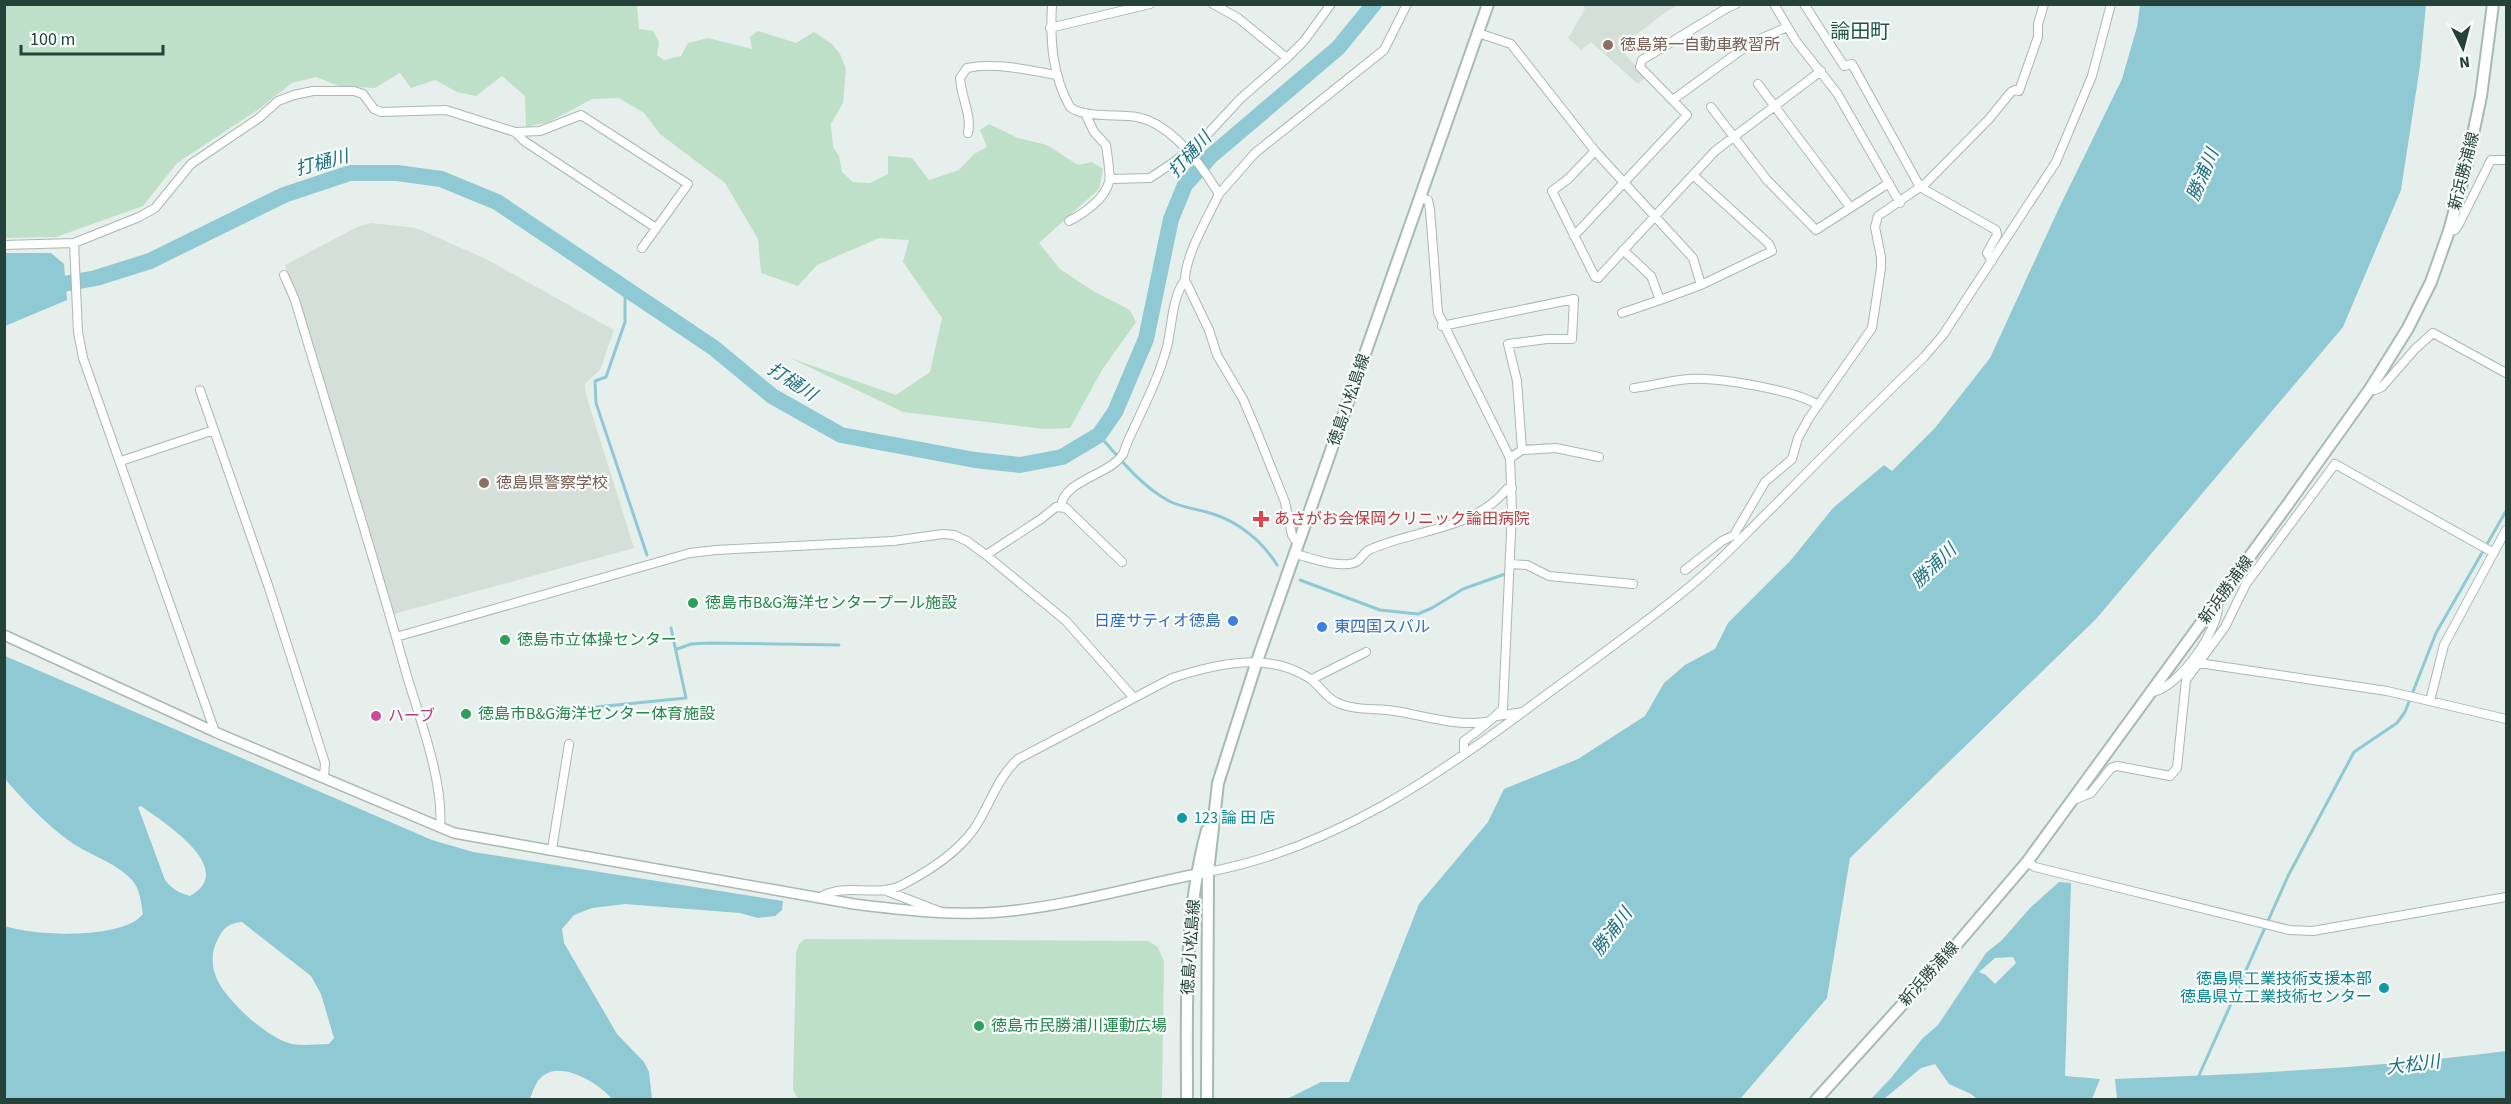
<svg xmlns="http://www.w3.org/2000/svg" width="2511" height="1104" font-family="'Source Sans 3','Noto Sans JP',sans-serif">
	<rect width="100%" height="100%" fill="#e6efeb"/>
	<path fill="#d4dfda" d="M1583 5H1679L1667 11 1619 48 1646 77 1638 84 1591 42 1581 50 1568 38 1585 9Z
		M371 223 416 228 486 259 614 330 600 370 585 384 586 395 634 548 394 614 299 302 285 265 357 227Z"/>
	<path fill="#bfe0c8" d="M4 5H637L639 29 653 31 659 42 657 55 664 60 681 56 688 43 708 38 752 49 750 37 758 31 796 43 814 32 832 44 840 54 846 69 843 103 831 124 833 147 839 156 842 172 853 182 870 183 888 174V156L912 158 929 180 959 170 974 154 987 147 980 130 989 124 1018 138 1047 145 1078 165 1092 162 1103 169 1099 189 1039 243 1060 269 1093 291 1130 310 1136 322 1102 370 1070 428 1044 429 903 412 790 358 896 395 930 372 942 318 903 262 909 240 879 238 817 265 798 286 761 273 758 239 725 183 660 134 644 113 619 98 592 99 549 122 526 127 525 96 502 76 476 96 457 92 435 80 411 88 400 73 375 88 339 86 316 77 292 83 259 109 177 163 143 206 56 237 5 238Z
		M805 939 1148 941 1158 947 1164 962 1162 1099H798L793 1090 796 953 799 944Z"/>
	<path fill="#8ec9d4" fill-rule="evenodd" d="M2140 5H2426L2420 66 2401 190 2343 327 2096 619 1850 858 1827 998 1740 1099H1287L1321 1082H1349L1419 904 1488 822 1504 789 1578 759 1645 716 1664 683 1685 665 1715 649 1728 623 1791 560 1833 508 1884 465 1892 471 1935 428 1990 358 2059 208 2122 79 2137 27Z
		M5 253H51L64 264 67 300 5 326Z
		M5 656 432 840 473 852 783 901 782 910 775 916 758 918 740 913 625 904 592 908 574 915 562 929 564 943 617 1034 644 1062 649 1072 652 1099H612C600 1084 563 1061 544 1075 536 1080 533 1091 530 1099H5V926C33 936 123 940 143 914 141 902 140 888 131 879 114 861 88 855 68 840 45 823 24 801 5 779ZM141 806C162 821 239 869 190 896 179 893 172 889 165 880L138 807ZM242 922 311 976 321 994 334 1038 329 1044C318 1044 303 1046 292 1044 268 1039 222 998 215 974 211 962 212 949 218 939 224 927 229 923 242 922Z
		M2059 882 2071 883 2065 1076 2100 1079 2092 1099H1977L1971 1094 1949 1084 1935 1064 1921 1068 1884 1099H1871L1891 1078 1922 1039 1938 1025 1986 953 2002 940 2030 908ZM2013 957 2016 963 1995 984 1986 975 1979 972 1995 958Z
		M2506 1051V1099H2117L2115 1079C2246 1074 2377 1068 2506 1051Z"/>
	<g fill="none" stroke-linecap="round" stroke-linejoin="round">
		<path stroke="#8ec9d4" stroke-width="3" d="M625 289V322L606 377 595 381 596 403 647 555
			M1099 435C1119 458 1141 486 1169 501 1182 508 1199 509 1213 514 1239 522 1263 542 1277 565
			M1300 580 1380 610 1418 614 1432 608 1463 589 1505 574
			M677 649 691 644 709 643 839 645
			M586 708 686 698 671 628
			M2197 1080 2288 876 2354 752 2397 723 2405 712 2436 633 2506 511"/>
		<path stroke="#8ec9d4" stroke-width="16" d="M4 295 96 278 150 261 284 195 350 173H397L441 179 497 202 714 348 772 396 841 435 975 460 1020 465 1062 457 1099 435 1115 412 1146 339 1171 219 1185 185 1211 156 1338 48 1374 4"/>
		<defs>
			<path id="minor" d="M1052 4C1050 40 1052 75 1070 107 1083 118 1119 114 1137 117 1173 124 1202 166 1219 194 1208 217 1185 256 1185 280L1209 330 1217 355 1243 399 1257 432 1285 502 1292 535 1298 544
				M1774 4 1796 41 1837 93 1900 203
				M1804 4 1844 66 1852 64 1920 187 1996 230 1997 235 1987 253 1992 261
				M1050 28 1150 4
				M1478 33 1511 44 1595 151 1568 179 1552 191 1595 277 1598 278 1715 151 1821 71
				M1287 58 1304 41 1331 4
				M1758 84 1850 207
				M1674 99 1751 43 1787 27
				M1711 107 1767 180 1816 230 1889 183
				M515 132 540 131 581 115 688 184 642 248
				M968 133C972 115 961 97 960 78L967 68C994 62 1029 70 1056 75
				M1595 151 1693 258 1701 285
				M1110 179 1150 178 1174 162 1205 137 1240 99 1287 58 1238 18 1213 4
				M1219 194 1255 153 1384 50 1407 4
				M1420 198 1428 200 1430 210 1438 313 1510 458
				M1069 221C1083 214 1105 199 1109 182 1111 177 1107 152 1106 145L1094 132 1085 113
				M2449 231 2455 230 2459 224 2491 160H2506
				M1574 236 1687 115 1640 67 1642 60 1727 8 1736 4
				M4 245 74 243
				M284 275 295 300C332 425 372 550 407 676 420 719 444 783 440 827
				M1660 300 1701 285 1772 251 1769 244 1693 175
				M1622 313 1660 300 1651 276 1623 250
				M1442 326 1574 299 1572 339H1547L1508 344 1517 381 1522 450 1556 448 1599 457
				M1634 388C1652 386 1671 380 1690 379 1717 377 1795 390 1818 405
				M2370 389 2375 390 2382 387 2415 349 2433 333 2506 373
				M200 390 269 588 325 763 324 777
				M121 461 214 430
				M1061 506C1064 480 1110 475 1123 454 1125 450 1126 445 1128 441 1142 410 1158 380 1167 347 1172 326 1172 297 1185 280
				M1295 554C1312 558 1336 568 1354 563 1361 561 1363 552 1371 549 1417 529 1473 530 1507 489L1512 488
				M986 555 1041 519 1056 507 1066 508 1122 562
				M1510 564 1527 565 1549 576 1633 584
				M1685 570 1722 541 1734 535 1765 482 1792 459 1798 438 1809 418 1872 328 1881 268V257L1875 227 1878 216 1926 183 1989 119 2011 92 2015 90 2019 91 2038 37V24L2044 4
				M396 637 690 553 716 550 893 541 943 534 954 535 967 541 986 555 1066 621 1134 698
				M2192 662 2387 691 2506 719
				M1312 679 1366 652
				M2152 692C2178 689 2222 627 2218 601
				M2430 701 2444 645 2506 530
				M1497 716 1523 712
				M215 732 83 358 78 332 74 243 139 217 155 208 191 164 259 118 278 101 294 95 313 91H354L363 94 374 109 381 112 446 110 515 132 524 141 656 228
				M1464 753V741C1476 732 1495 718 1503 708L1512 511 1510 458 1522 450
				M2074 800 2091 793 2111 768 2117 766 2170 776 2177 768 2186 680 2225 627 2246 584 2335 464 2494 553
				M552 849 569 744
				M2027 862 2035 867 2289 930 2313 931 2506 897
				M1208 872C1331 849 1437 777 1535 703 1591 661 1649 622 1701 577 1727 554 1751 528 1776 504 1825 454 1874 405 1924 357L1943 335 2056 162 2092 76 2111 4
				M884 890 941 912
				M821 897C845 882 877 898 902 885 929 871 956 854 974 829 990 806 996 779 1018 759L1172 678C1216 664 1267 651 1309 678 1319 684 1325 697 1336 702 1354 711 1375 708 1395 711 1425 716 1454 726 1485 722"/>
			<path id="tertiary" d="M4 635 215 732 454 833 854 904C902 910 952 916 1000 912 1069 906 1135 886 1202 873"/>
			<path id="secondary" d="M1187 1100C1187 1010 1183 917 1207 830
				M1207 1100 1208 872 1218 783 1257 661 1488 4
				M1816 1100 1957 944 2027 862 2288 504 2370 389 2408 328 2431 282 2449 231 2466 168 2481 96 2493 4"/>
		</defs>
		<use href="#minor" stroke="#a8b8b2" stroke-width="10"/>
		<use href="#tertiary" stroke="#a8b8b2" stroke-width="12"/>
		<use href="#secondary" stroke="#a4bbb3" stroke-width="14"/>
		<use href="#minor" stroke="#fff" stroke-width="8"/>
		<use href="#tertiary" stroke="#fff" stroke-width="9"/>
		<use href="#secondary" stroke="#fff" stroke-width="10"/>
	</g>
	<g fill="#8d6e63" stroke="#f7fbf9" stroke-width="2">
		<circle cx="1608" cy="45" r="6"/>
		<circle cx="484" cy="483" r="6"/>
	</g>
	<path fill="#e0444e" stroke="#f7fbf9" stroke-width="2" d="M1258 510h6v6h6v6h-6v6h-6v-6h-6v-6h6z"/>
	<g fill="#2e9e5b" stroke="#f7fbf9" stroke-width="2">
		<circle cx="693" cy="603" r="6"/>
		<circle cx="505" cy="640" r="6"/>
		<circle cx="466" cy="714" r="6"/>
		<circle cx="979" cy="1026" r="6"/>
	</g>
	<g fill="#3f7fe0" stroke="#f7fbf9" stroke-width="2">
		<circle cx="1233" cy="621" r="6"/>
		<circle cx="1322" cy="627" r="6"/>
	</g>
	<circle fill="#d1479c" stroke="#f7fbf9" stroke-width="2" cx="376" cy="716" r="6"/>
	<g fill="#0f9aa8" stroke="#f7fbf9" stroke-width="2">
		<circle cx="1182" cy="818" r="6"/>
		<circle cx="2384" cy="988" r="6"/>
	</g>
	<g text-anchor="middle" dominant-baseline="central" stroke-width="4.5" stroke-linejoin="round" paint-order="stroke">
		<g font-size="16" fill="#785e54" stroke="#f7fbf9" text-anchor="start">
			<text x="1620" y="45">徳島第一自動車教習所</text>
			<text x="496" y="483">徳島県警察学校</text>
		</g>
		<g font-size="16" fill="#24423a" stroke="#f7fbf9">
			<text transform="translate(2464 171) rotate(-76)">新浜勝浦線</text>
			<text transform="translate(1349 400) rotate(-71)">徳島小松島線</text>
			<text transform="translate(2226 590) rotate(-54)">新浜勝浦線</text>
			<text transform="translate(1191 947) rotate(-86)">徳島小松島線</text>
			<text transform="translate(1929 974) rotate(-48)">新浜勝浦線</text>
		</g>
		<g font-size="16" fill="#be3a42" stroke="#f7fbf9" text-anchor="start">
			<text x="1274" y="519">あさがお会保岡クリニック論田病院</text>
		</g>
		<g font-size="16" fill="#27864d" stroke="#f7fbf9" text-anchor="start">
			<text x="705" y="603">徳島市B&amp;G海洋センタープール施設</text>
			<text x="517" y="640">徳島市立体操センター</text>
			<text x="478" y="714">徳島市B&amp;G海洋センター体育施設</text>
			<text x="991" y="1026">徳島市民勝浦川運動広場</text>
		</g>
		<g font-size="16" fill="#366cbe" stroke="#f7fbf9" text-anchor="end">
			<text x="1221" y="621">日産サティオ徳島</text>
			<text x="1334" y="627" text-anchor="start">東四国スバル</text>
		</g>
		<g font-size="16" fill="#b23c85" stroke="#f7fbf9" text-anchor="start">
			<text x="388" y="716">ハーブ</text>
		</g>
		<g font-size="16" fill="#0d838f" stroke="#f7fbf9" text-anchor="start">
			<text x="1194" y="818">123 論 田 店</text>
			<text x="2372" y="979" text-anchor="end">徳島県工業技術支援本部<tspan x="2372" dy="18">徳島県立工業技術センター</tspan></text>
		</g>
		<g font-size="18" font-style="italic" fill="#1c6f80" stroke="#f7fbf9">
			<text transform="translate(1190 155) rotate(-48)">打樋川</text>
			<text transform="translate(322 163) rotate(-15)">打樋川</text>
			<text transform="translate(2203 175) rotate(-67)">勝浦川</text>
			<text transform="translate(792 382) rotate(33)">打樋川</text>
			<text transform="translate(1934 566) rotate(-44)">勝浦川</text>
			<text transform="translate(1612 932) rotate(-53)">勝浦川</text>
			<text transform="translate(2413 1065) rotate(-7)">大松川</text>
		</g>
		<g font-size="20" fill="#1f5548" stroke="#f7fbf9">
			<text x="1860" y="32">論田町</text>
		</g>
	</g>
	<rect width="2511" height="1104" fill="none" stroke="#24423a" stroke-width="12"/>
	<g transform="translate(2463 48) rotate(174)" stroke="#f7fbf9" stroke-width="4.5" paint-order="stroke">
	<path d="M0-4.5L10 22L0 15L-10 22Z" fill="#24423a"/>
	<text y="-9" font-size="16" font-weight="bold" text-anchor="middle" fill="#24423a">N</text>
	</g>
	<path d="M21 45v9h142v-9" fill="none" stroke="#24423a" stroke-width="3"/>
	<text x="30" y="45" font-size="18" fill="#24423a" stroke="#f7fbf9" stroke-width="4.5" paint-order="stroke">100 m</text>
</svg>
